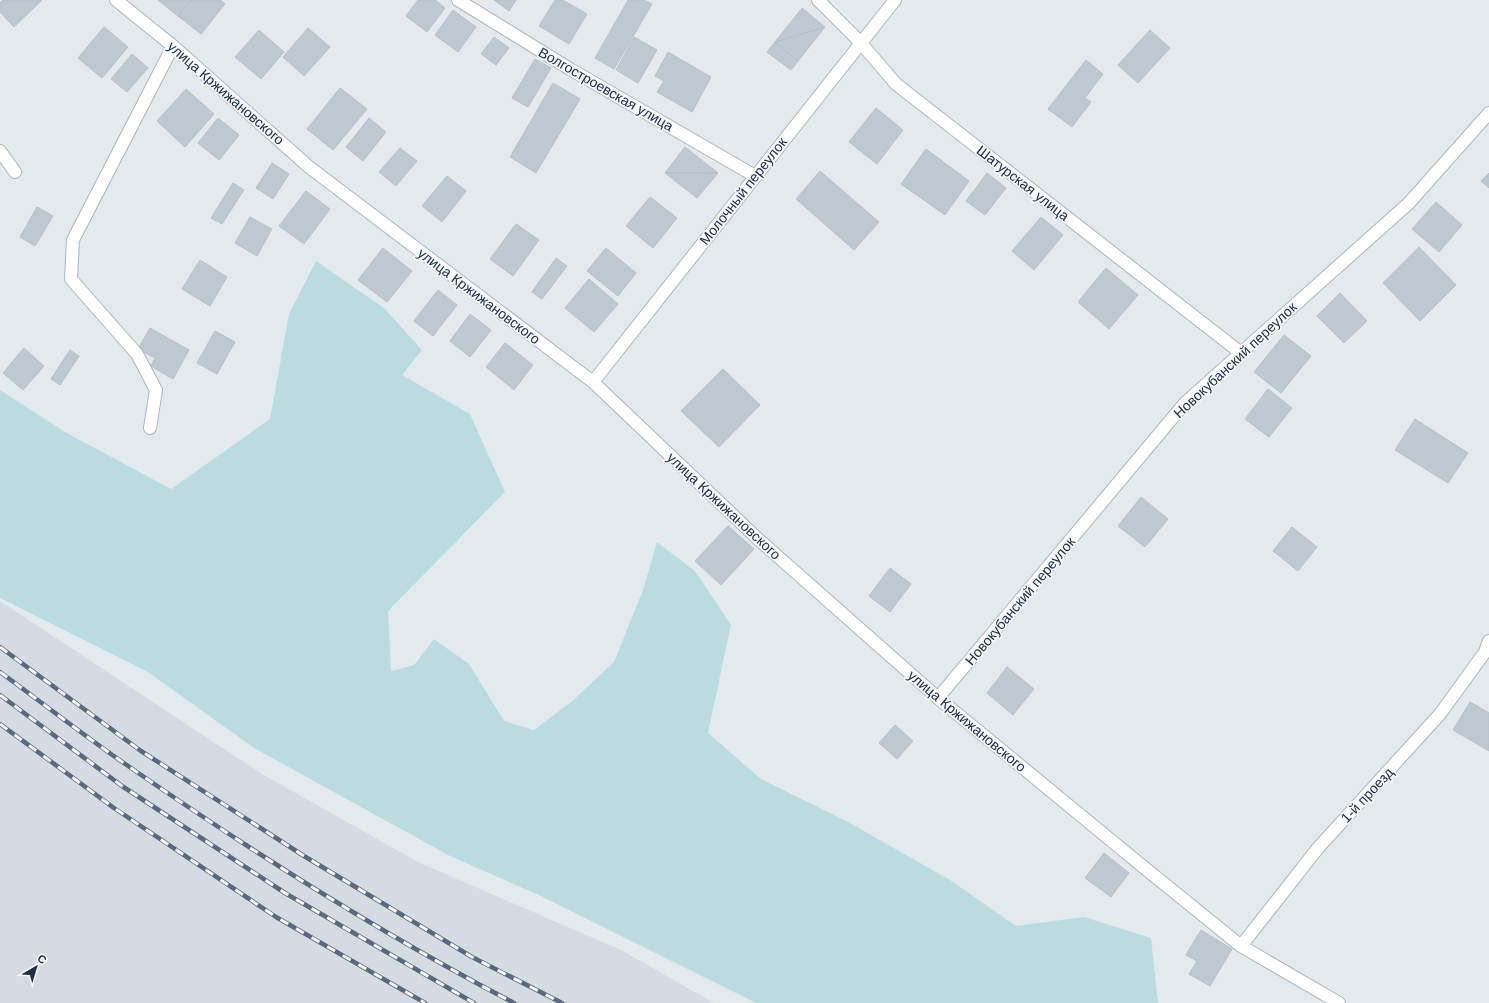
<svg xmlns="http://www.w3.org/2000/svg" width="1489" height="1003" font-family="Helvetica,sans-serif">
	<rect width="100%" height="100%" fill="#e3eaee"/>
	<path fill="#d4dce3" d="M0 601 262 774 418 862 623 951 714 1003H0Z"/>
	<path fill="#badce1" d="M316 261 384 308 422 350 402 375 470 414 505 492 388 611 391 671 414 665 434 639 469 664 504 721 534 730 571 702 614 662 643 590 657 542 695 571 731 625 708 733 761 779 850 823 950 880 1016 926 1084 917 1151 938 1158 1003H756L541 896 450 856 254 748 148 672 0 598V390L65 432 171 489 270 419 289 314Z"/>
	<path fill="#bec8d0" stroke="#b5c0c9" d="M3 0H42L14 27 0 12V3Z
		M158 0H191L178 16Z
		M191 0H220L225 4 201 34 178 16Z
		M418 0H435L445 8 427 32 406 16Z
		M494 0H516L509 11Z
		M555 0H563L587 14 569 44 539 26Z
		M628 0H644L652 4 614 69 595 58Z
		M802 8 825 27 775 42Z
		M453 10 476 27 458 52 435 35Z
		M104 27 128 47 102 78 78 58Z
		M825 27 798 61 775 42Z
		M308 28 330 47 304 76 283 57Z
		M259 30 284 52 261 79 235 57Z
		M1150 30 1170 48 1138 83 1118 65Z
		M494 37 509 48 496 65 481 54Z
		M634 37 657 50 638 83 616 70Z
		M775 42 798 61 791 70 767 52Z
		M668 52 711 77 692 112 657 92 664 81 655 76Z
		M132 54 148 68 127 92 111 79Z
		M535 59 551 68 528 107 512 98Z
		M1086 60 1103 74 1085 98 1091 102 1072 127 1048 109Z
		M553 83 580 99 536 173 510 157Z
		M340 88 367 109 333 150 307 129Z
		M186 89 214 114 185 147 157 121Z
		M876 108 903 130 877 164 849 142Z
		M218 118 239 135 219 160 198 143Z
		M369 118 386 132 363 161 346 147Z
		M685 147 718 173H665Z
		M400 148 417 161 396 186 379 172Z
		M926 149 969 181 945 215 901 184Z
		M272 163 289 174 273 199 256 188Z
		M820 171 879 222 854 250 796 199Z
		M665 173H718L697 198Z
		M987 173 1006 188 985 215 966 201Z
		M1489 173V188L1481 181Z
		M447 176 466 191 442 222 422 206Z
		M233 183 244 190 222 224 211 218Z
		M306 191 330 209 304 244 279 226Z
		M650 197 677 218 653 248 626 226Z
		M1436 202 1462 225 1439 252 1412 229Z
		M37 207 53 216 35 246 20 237Z
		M250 217 272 229 257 256 235 243Z
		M1041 217 1063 235 1034 270 1012 251Z
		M516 224 539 240 513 276 490 259Z
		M1419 247 1456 285 1420 321 1383 283Z
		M383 248 412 271 387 302 358 280Z
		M606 248 636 273 618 296 587 271Z
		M556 258 567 266 542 299 532 292Z
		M200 260 227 277 210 306 182 289Z
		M1106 268 1138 295 1109 329 1078 302Z
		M589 279 618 304 594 332 565 308Z
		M438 290 457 305 433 336 414 321Z
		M1340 293 1367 321 1344 343 1317 316Z
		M470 314 491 330 470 357 450 341Z
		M150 328 189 350 173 379 151 366 155 358 138 349Z
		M215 331 235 342 217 374 197 363Z
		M1284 335 1311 356 1281 393 1254 372Z
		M505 343 533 365 514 390 486 367Z
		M24 348 44 366 23 390 3 373Z
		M70 350 79 356 60 385 51 379Z
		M723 369 760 405 719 447 681 411Z
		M1268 389 1292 408 1269 437 1245 419Z
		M1415 419 1468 453 1448 483 1395 450Z
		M1141 497 1168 519 1145 547 1118 526Z
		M728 526 754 549 721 585 695 561Z
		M1292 527 1317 547 1298 571 1273 551Z
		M890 568 911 584 890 612 869 596Z
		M1007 667 1034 689 1013 715 987 693Z
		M1470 702 1489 713V751L1453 730Z
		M895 725 913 741 897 759 879 743Z
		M1104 853 1129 873 1111 897 1085 878Z
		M1201 930 1232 949 1210 986 1189 974 1197 961 1186 955Z"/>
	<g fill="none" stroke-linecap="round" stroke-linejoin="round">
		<defs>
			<path id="minor" d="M116 0 173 46 309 167 593 382 758 539 938 698 1141 865 1241 946 1339 1003
				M458 0 570 69 755 176
				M818 0 860 42 896 84 1241 353
				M0 151 15 172
				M593 382 895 0
				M150 428 156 390 137 354 71 279 73 240 173 46
				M938 698 1185 403 1409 203 1489 113
				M1241 946 1318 848 1440 714 1485 652 1489 641"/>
		</defs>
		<use href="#minor" stroke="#adb5be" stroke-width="14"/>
		<use href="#minor" stroke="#fff" stroke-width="12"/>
		<defs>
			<path id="rail" d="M0 647 141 751 304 856 472 957 562 1003
				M0 672C44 704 87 738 131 768 254 853 382 934 514 1003
				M0 695 122 786 285 893 474 1003
				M0 724 114 808 276 917 425 1003"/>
		</defs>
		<use href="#rail" stroke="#5b697d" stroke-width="4.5"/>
		<use href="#rail" stroke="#f4f8fa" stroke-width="3" stroke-dasharray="9" stroke-linecap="butt"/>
	</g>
	<g text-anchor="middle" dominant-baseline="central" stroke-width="3.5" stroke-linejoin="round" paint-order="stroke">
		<g font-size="14" fill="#212e42" stroke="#f4f8fa">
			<text transform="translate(606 89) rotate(30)">Волгостроевская улица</text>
			<text transform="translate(226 93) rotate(41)">улица Кржижановского</text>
			<text transform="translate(1023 183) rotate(38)">Шатурская улица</text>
			<text transform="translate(743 191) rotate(-52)">Молочный переулок</text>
			<text transform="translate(479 296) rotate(37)">улица Кржижановского</text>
			<text transform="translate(1235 360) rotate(-43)">Новокубанский переулок</text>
			<text transform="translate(724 506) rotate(43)">улица Кржижановского</text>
			<text transform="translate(1020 601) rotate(-50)">Новокубанский переулок</text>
			<text transform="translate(967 721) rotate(40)">улица Кржижановского</text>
			<text transform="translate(1367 795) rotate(-47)">1-й проезд</text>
		</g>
	</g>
	<g transform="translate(36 967) rotate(38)" stroke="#f4f8fa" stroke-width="3" paint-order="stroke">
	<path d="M0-3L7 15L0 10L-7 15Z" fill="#212e42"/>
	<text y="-6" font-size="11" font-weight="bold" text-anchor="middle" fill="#212e42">С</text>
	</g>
</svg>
